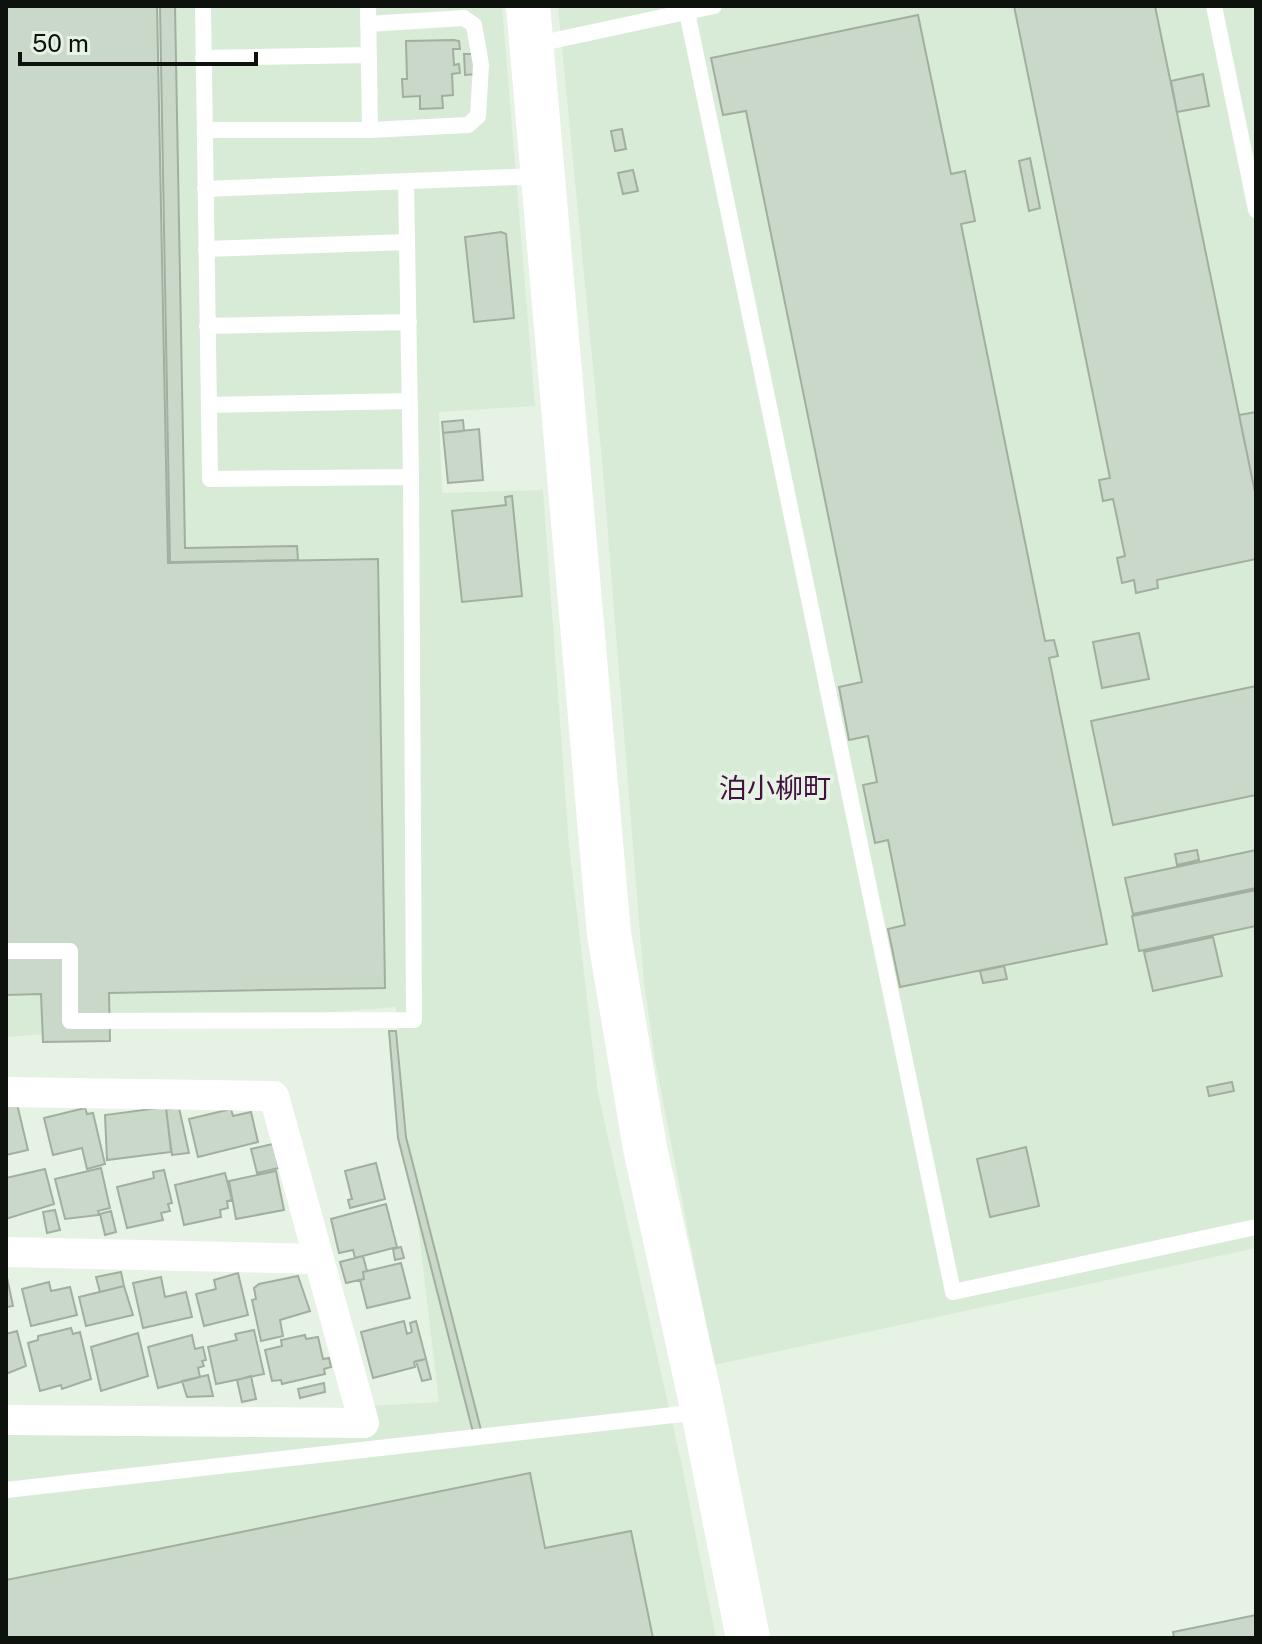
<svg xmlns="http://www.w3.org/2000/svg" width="1262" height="1644" font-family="'Public Sans','Noto Sans JP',sans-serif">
	<rect width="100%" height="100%" fill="#e6f3e4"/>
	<path fill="#d8ebd6" d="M6 6H502L535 406 439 412 442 493 543 490 569 845 598 1093 682 1466 716 1638H6V1427L439 1402 403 1099 396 1007 6 1037Z
		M558 6H1256V1248L714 1365 655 1060 644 983 602 460Z"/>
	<path fill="#cad8c9" stroke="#a2afa0" stroke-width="2" d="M6 6H157L168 563 378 559 385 988 109 993 110 1041 43 1042 41 994 6 995Z
		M160 6H175L185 548 297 546 298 560 170 562Z
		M1014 6H1155L1256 497V559L1157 580 1158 588 1136 593 1134 580 1122 583 1117 558 1125 556 1113 499 1103 501 1099 480 1110 478Z
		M918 15 951 174 965 171 975 221 961 224 1045 641 1054 640 1058 656 1049 658 1107 944 900 987 888 929 905 925 888 840 875 843 863 785 877 782 868 736 849 740 839 687 862 682 746 111 723 115 711 58Z
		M454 40 459 41 460 49H453L454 65 459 64 460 73 452 74 453 95 442 96 443 108 420 109V96L403 97 402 79H407L406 41Z
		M464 54H476L477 74 465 75Z
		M1203 74 1209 106 1177 112 1171 81Z
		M622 129 626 149 615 151 611 131Z
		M1030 158 1040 208 1029 211 1019 161Z
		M633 170 638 191 623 194 618 173Z
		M501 232 506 234 514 318 474 322 465 237Z
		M1256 412V497L1239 415Z
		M463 420 464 431 443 433 442 422Z
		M479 429 483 480 448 483 443 433Z
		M512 496 522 596 462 602 452 511 506 505 505 497Z
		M1139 633 1149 679 1102 688 1093 642Z
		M1256 686V795L1113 825 1091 721Z
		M1197 850 1199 860 1177 865 1175 854Z
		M1256 850V888L1133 914 1125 878Z
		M1256 890V926L1139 951 1132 916Z
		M1213 937 1222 976 1153 991 1144 952Z
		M1004 966 1007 979 983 983 980 971Z
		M389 1031H396L406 1137 482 1434 474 1436 398 1138Z
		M1232 1082 1234 1091 1209 1096 1207 1087Z
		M17 1104 28 1150 6 1155V1106Z
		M166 1107 171 1152 107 1160 105 1115Z
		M85 1108 87 1114 93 1113 105 1164 87 1169 82 1148 53 1155 44 1118Z
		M179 1108 189 1153 172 1155 166 1109Z
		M231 1109 233 1116 251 1112 258 1142 198 1157 189 1119Z
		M273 1144 279 1168 257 1173 251 1149Z
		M1026 1147 1039 1206 990 1217 977 1159Z
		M376 1163 385 1199 350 1208 348 1200 352 1199 345 1171Z
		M101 1168 110 1208 98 1211 99 1215 65 1219 55 1179Z
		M45 1169 54 1204 6 1219V1178Z
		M164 1170 172 1203 168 1204 170 1211 161 1213 163 1220 127 1228 117 1187 154 1178 153 1172Z
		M276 1171 284 1210 236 1219 229 1181Z
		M225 1173 232 1200 227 1201 228 1208 220 1210 221 1217 184 1225 175 1185Z
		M386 1204 397 1247 355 1258 353 1250 339 1253 331 1219Z
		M55 1210 60 1230 47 1233 43 1212Z
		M111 1211 116 1232 105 1235 100 1214Z
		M401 1247 404 1258 395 1260 393 1249Z
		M363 1256 367 1271 363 1272 364 1279 346 1283 340 1262Z
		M401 1263 410 1298 367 1308 360 1280 364 1279 363 1272Z
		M121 1272 124 1286 100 1292 96 1277Z
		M6 1273 13 1306 6 1307Z
		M238 1273 248 1315 204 1326 196 1294 216 1289 214 1280Z
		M298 1276 310 1311 280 1320 283 1336 261 1341 252 1300 256 1299 254 1288 259 1284Z
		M161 1277 165 1297 186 1292 192 1317 143 1328 133 1283Z
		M49 1282 51 1291 70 1287 77 1315 31 1326 22 1289Z
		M124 1286 133 1315 86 1326 79 1297Z
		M404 1321 407 1334 412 1332 410 1323 416 1321 426 1359 414 1362 415 1367 373 1378 361 1332Z
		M71 1328 73 1334 80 1332 91 1379 62 1389 61 1385 40 1391 28 1343 38 1340V1336Z
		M254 1330 264 1374 216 1384 208 1347 237 1340 235 1334Z
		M17 1331 26 1366 6 1374V1334Z
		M138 1333 148 1376 101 1391 91 1347Z
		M192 1335 195 1349 203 1347 206 1360 202 1361 204 1366 198 1368 200 1377 158 1388 148 1347Z
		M305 1335 306 1339 318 1337 323 1359 329 1358 331 1367 324 1369 325 1374 282 1384 281 1380 272 1381 265 1350 282 1346 281 1340Z
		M426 1359 431 1379 422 1381 416 1361Z
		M208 1375 213 1396 187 1397 182 1381Z
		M251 1376 256 1399 242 1402 237 1380Z
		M324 1383 325 1392 300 1398 298 1389Z
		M530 1473 545 1548 631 1531 653 1638H6V1580Z
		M1256 1615V1638H1174L1173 1632Z"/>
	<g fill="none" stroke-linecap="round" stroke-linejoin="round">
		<path stroke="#fff" stroke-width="16" d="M1214 6 1256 210
			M687 12 953 1292 1256 1227
			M368 24 464 18 474 25 481 65 478 116 468 125 370 130
			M533 45 714 6
			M203 58 368 55
			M205 130H370L368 6
			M406 181 411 477
			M205 189 539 176
			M206 249 407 242
			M207 326 409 322
			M209 405 410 401
			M6 951H70V1021L414 1020 411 477 210 479 203 6
			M6 1490 700 1412"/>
		<path stroke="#fff" stroke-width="30" d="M6 1092 274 1096 364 1423 6 1420
			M6 1252 318 1259"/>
		<path stroke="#fff" stroke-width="44" d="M528 6 609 934 645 1148 703 1412 748 1638"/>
	</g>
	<g text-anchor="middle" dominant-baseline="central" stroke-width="8" stroke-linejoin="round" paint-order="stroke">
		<g font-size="28" fill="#431140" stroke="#e6f3e4">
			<text x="775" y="787">泊小柳町</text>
		</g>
	</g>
	<rect width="1262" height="1644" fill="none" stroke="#0d120d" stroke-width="16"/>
	<path d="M20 52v12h236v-12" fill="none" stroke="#0d120d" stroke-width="4"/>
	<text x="32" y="52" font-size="24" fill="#0d120d" stroke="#e6f3e4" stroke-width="6" paint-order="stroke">50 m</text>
</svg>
